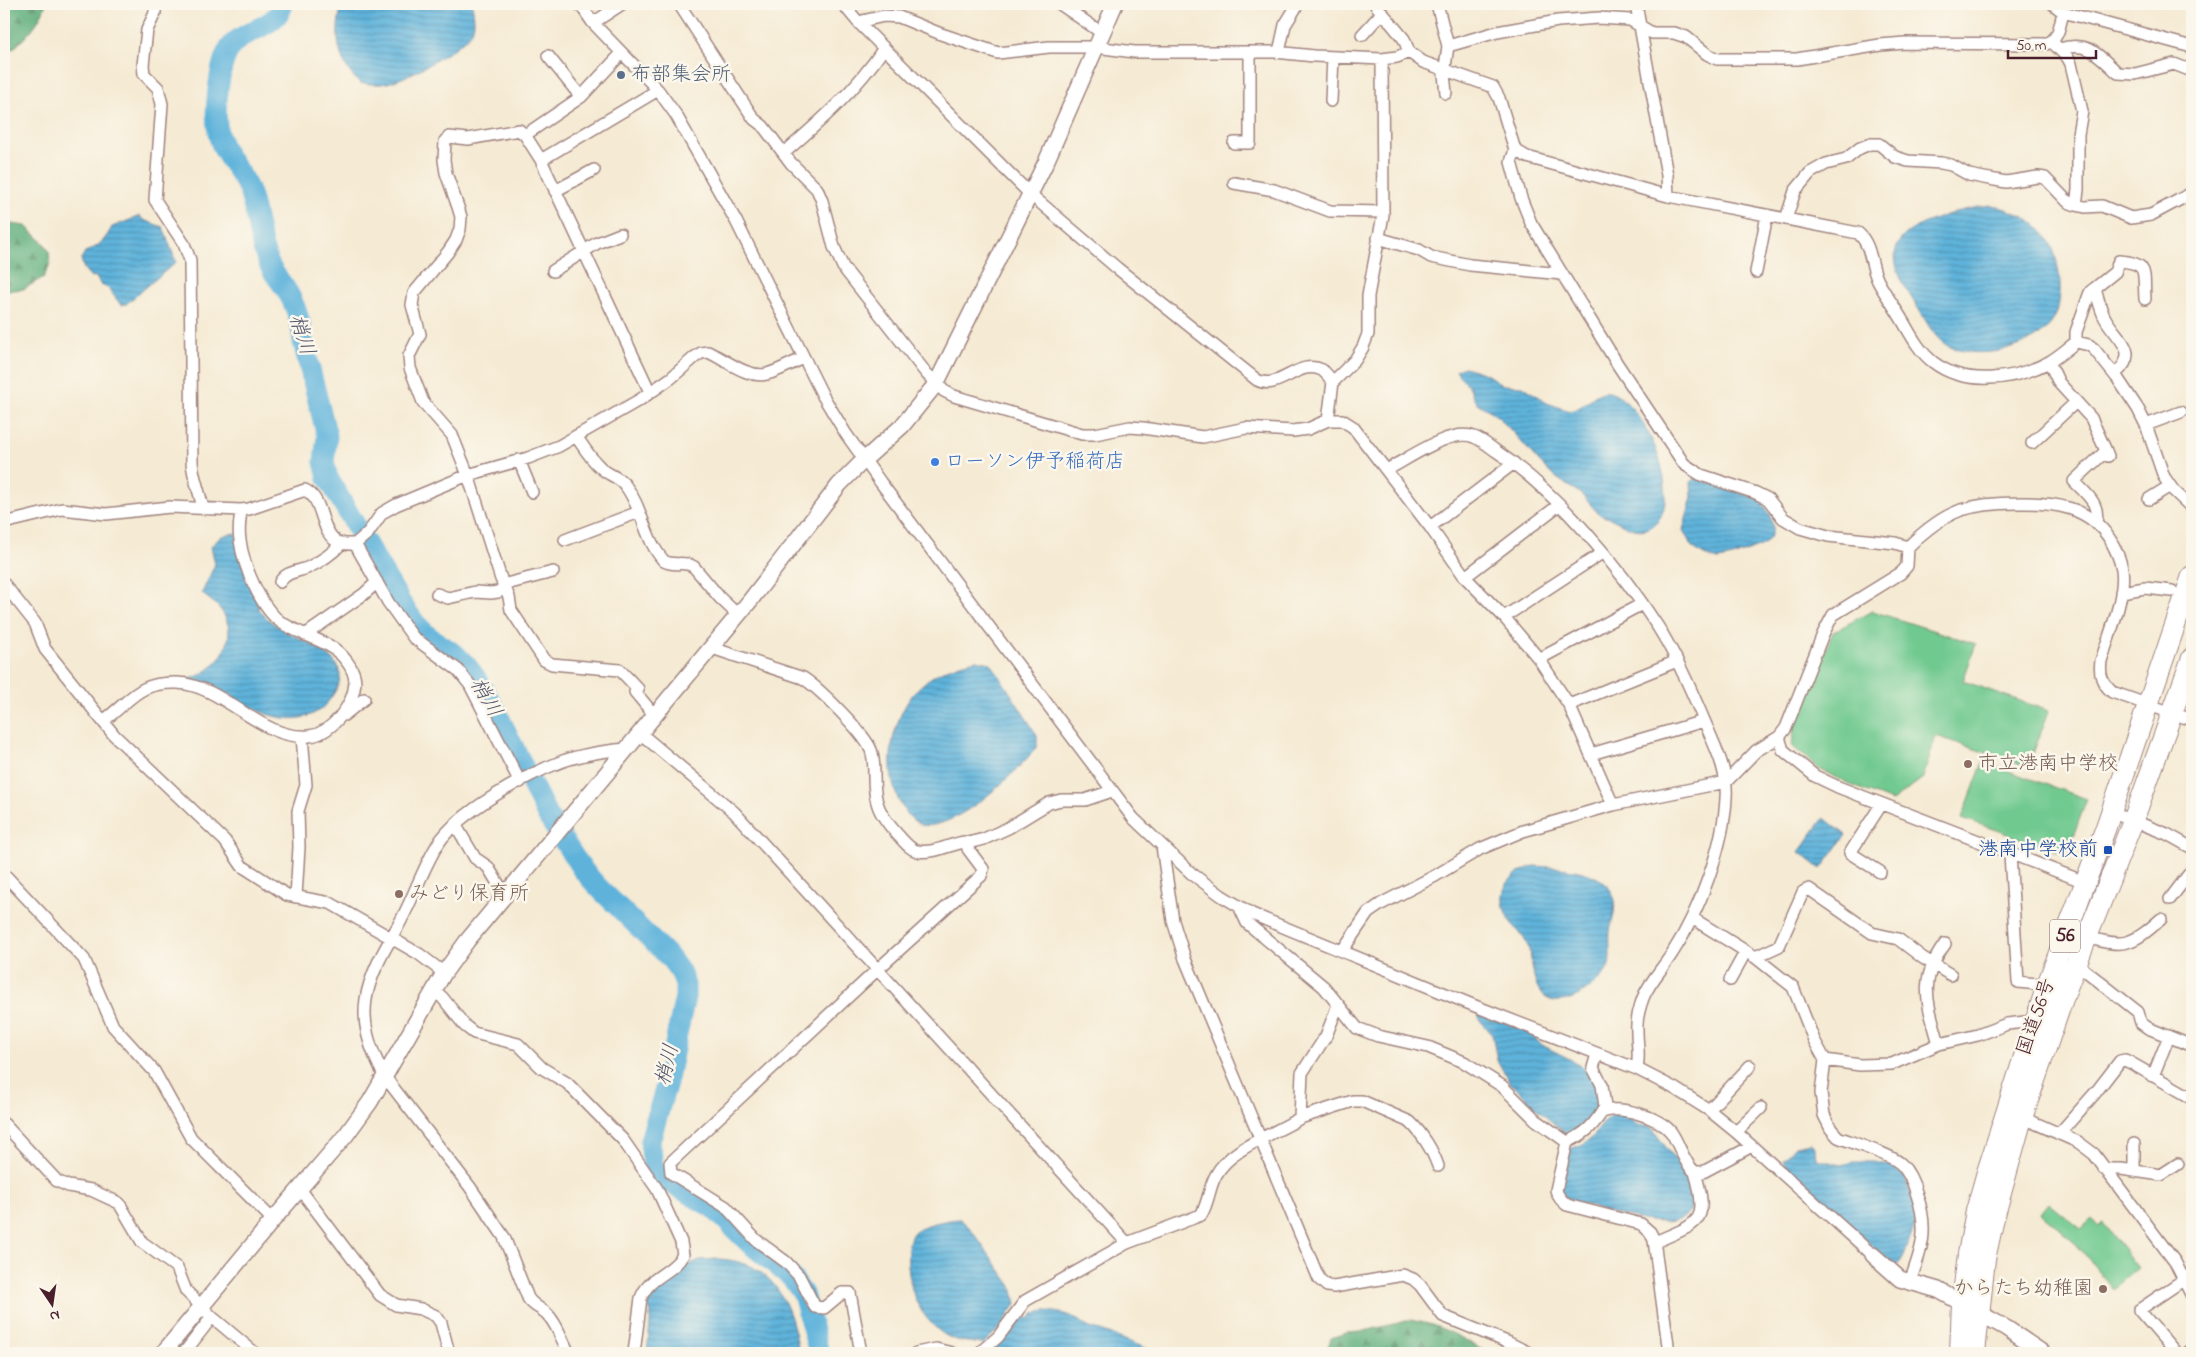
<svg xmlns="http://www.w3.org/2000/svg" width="2196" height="1357" font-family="'Indie Flower','Klee One',sans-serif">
	<defs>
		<pattern id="forest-firs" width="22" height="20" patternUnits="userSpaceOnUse" patternTransform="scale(1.25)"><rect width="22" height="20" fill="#5cad7a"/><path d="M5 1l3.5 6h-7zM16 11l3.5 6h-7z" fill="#4e8c64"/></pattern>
		<pattern id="water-rules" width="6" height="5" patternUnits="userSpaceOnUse" patternTransform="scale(1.25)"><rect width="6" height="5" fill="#5eb3db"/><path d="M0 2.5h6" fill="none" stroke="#5091b2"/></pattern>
	</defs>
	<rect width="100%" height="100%" fill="#fbf7ec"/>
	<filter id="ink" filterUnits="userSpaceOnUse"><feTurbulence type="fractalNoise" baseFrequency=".02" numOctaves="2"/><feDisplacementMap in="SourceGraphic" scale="10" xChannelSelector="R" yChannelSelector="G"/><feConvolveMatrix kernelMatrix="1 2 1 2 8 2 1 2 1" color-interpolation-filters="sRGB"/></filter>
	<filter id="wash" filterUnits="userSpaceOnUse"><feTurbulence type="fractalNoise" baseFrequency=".0096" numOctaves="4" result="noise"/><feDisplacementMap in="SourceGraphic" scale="20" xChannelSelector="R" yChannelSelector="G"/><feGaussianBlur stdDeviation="1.12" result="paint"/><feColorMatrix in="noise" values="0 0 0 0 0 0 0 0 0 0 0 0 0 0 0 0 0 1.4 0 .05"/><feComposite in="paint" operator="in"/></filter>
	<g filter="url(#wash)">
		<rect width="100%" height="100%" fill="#f5ead3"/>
		<path fill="url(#forest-firs)" stroke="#536652" d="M4 4H46C40 23 27 36 13 49L4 47Z
			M12 224 26 226 44 243 49 251 50 264 44 277 24 289 4 291V228Z
			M1410 1320C1443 1325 1460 1337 1488 1353H1324L1327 1350 1331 1338 1345 1333 1360 1332Z"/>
		<path fill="#70c98f" stroke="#5d745d" d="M1872 611 1976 644 1963 681 2049 711 2028 767 1936 736 1923 778 1892 801 1858 788 1821 770 1792 746 1794 726 1833 632Z
			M1983 762 2087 799 2066 855 1962 818Z
			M2049 1203 2081 1229 2092 1219 2098 1227 2103 1223 2138 1268 2113 1289 2077 1245 2041 1213Z"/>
		<path fill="url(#water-rules)" stroke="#546983" d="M342 4H472C473 12 476 22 472 31 464 47 405 80 387 83 378 85 369 84 360 83 336 62 334 33 342 4Z
			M1992 205C2027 214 2052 229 2058 268 2061 284 2061 296 2057 312 2046 348 1979 362 1948 346 1933 338 1925 318 1916 305 1906 289 1887 261 1899 242 1910 222 1970 207 1992 205Z
			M140 216 143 220 163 227 176 262 126 304 121 305 108 288 101 285 95 276 91 277 84 269 81 259 85 252C99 247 106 239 112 227Z
			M1465 367 1486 374 1503 385 1523 386 1547 403 1570 411C1573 410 1577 409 1580 407 1589 402 1597 390 1609 392 1644 400 1686 498 1654 525 1639 536 1625 525 1612 519 1608 517 1604 517 1601 515 1594 510 1589 502 1583 496 1573 487 1560 482 1549 472 1530 453 1514 432 1495 414 1489 409 1481 407 1476 402 1472 398 1472 392 1470 388 1466 381 1459 378 1456 370Z
			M1696 478 1759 499 1770 514 1773 528 1770 538 1763 545 1733 557 1718 560 1704 555 1692 547 1683 530 1692 497 1691 482Z
			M235 533 259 609C279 637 319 640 336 664 343 674 340 683 334 693 310 736 260 717 228 693L225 696 188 681 189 679C214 673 240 642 224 615 218 604 210 601 202 593L215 564 211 546 222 536Z
			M976 660 991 663 1037 735V746C1020 770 955 832 922 825 915 823 910 817 905 811 882 779 889 727 911 697 927 675 950 666 976 660Z
			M1824 818 1846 835 1821 869 1799 852Z
			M1534 866C1559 868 1610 868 1614 901 1616 911 1612 921 1610 931 1609 940 1611 958 1609 965 1601 985 1559 1016 1541 993 1530 978 1534 958 1526 942 1521 932 1510 924 1506 914 1496 887 1511 874 1534 866Z
			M1479 1014C1495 1019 1512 1024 1526 1031 1533 1035 1537 1042 1544 1046 1574 1062 1593 1065 1601 1102 1594 1116 1584 1136 1565 1133L1532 1105 1517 1088 1510 1083 1497 1060 1492 1034 1479 1019Z
			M1613 1114 1626 1115 1637 1125 1651 1127 1674 1158 1680 1163 1691 1177 1697 1199C1693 1206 1691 1214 1683 1218 1661 1231 1589 1208 1565 1197L1560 1189 1569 1149C1601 1140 1593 1129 1613 1114Z
			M1810 1143 1815 1147 1816 1159 1842 1165 1853 1162H1875L1892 1166 1905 1177 1919 1217C1911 1229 1906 1263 1895 1266L1889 1262 1785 1165 1783 1160 1795 1146Z
			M960 1219 969 1227 1012 1286 1016 1304 1001 1327 983 1344C969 1342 954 1342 942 1333 932 1326 921 1312 916 1301 909 1285 902 1243 915 1231 922 1225 950 1219 960 1219Z
			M719 1259C775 1262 791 1304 799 1353H647L651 1313 647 1302 651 1289 681 1268 700 1260Z
			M1046 1311C1056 1312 1065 1313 1074 1318 1083 1322 1086 1329 1096 1329L1159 1353H989L1009 1335 1022 1318H1031L1034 1313Z"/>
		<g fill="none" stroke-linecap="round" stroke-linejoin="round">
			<path stroke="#5eb3db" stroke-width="21" d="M283 4C278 26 248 29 234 43 225 52 222 65 220 77 216 100 213 126 223 148 231 164 245 177 250 194 258 219 258 242 270 266 274 274 280 281 285 288 295 303 302 324 303 342L327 436 324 462 328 478 401 603 416 624 428 636 456 655 467 666 479 682 495 709 548 817 582 869 598 887 670 958 681 973 685 985V997L667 1082 650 1141 653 1165 657 1173 667 1181 713 1208 748 1242 792 1278 803 1294 819 1353"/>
		</g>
	</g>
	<g filter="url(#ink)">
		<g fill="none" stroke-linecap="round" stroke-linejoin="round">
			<defs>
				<path id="street" d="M155 4V13L147 30 143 65 144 74 158 88 162 104 155 200 184 244 190 260 192 462C193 478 200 492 203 509
					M580 4 593 23 658 90 676 115 736 221 823 396 846 434 881 483 1133 818 1191 873 1222 896 1252 914 1475 1006 1637 1069 1674 1088 1709 1110 1736 1132 1873 1255
					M679 4 754 119 763 126 791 163 817 189 822 201 834 247 843 267 926 373 944 391 954 396 1082 434H1095L1130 427 1143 428 1203 437 1246 428 1293 431 1308 429 1328 420H1342L1353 427 1363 440 1430 527 1465 577 1504 617 1539 659 1569 705 1613 805
					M843 4 858 22 1030 194 1117 268 1257 380C1279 392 1299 358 1322 370 1326 373 1330 378 1333 382
					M1060 4 1102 33
					M1375 4 1404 39 1409 52 1423 62 1493 87 1499 98 1515 150 1527 157 1668 196 1858 233C1872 245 1870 265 1878 281 1883 291 1890 300 1896 310 1908 328 1916 349 1933 362 1965 387 2015 380 2049 362 2058 357 2067 349 2076 342L2089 345 2094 349 2118 379 2138 409 2146 425 2164 477 2173 490 2192 508
					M1437 4 1448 46 1444 74 1446 93
					M1636 4 1667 175 1668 196
					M2053 4 2063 12 2192 47
					M858 22 884 16 899 17 941 34 998 53 1049 47H1096L1134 52H1275L1314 56 1382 59 1397 57 1409 52
					M593 23 622 4
					M1362 35 1382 13
					M2052 42 2068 58 2071 64 2082 111 2078 134V190L2076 205
					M1448 46 1497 32 1558 21 1599 18 1630 20 1652 33H1674L1686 37 1707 54 1717 59H1797L1880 45 1905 43 2046 44C2059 40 2060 24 2063 12
					M2059 49C2089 40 2098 55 2118 73L2135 74 2174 64 2192 71
					M1279 52 1285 25 1298 4
					M548 56 581 97
					M1331 101 1333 57
					M525 135 581 97 621 54
					M1234 143H1250V52
					M1515 150 1511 162 1521 198 1531 223 1618 365 1684 464 1701 475 1756 493 1768 499 1783 518 1800 528 1828 536 1895 543 1908 547
					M784 153C821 121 857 89 884 48
					M541 160 525 135 519 130 468 139 449 137 445 141 444 160 446 173 458 207 461 217 460 229 456 240 448 252 414 293 412 305 420 334 409 356 410 368 423 402 452 435 468 475 501 579 509 597 511 610 544 660 552 664 620 670 638 689 635 692 655 716
					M1234 183 1274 190 1330 211 1383 212
					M555 191 594 170
					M1786 219 1795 191 1810 173 1826 164 1846 159 1860 148 1870 144H1879L1895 157 1908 161 1941 163 1951 165 1969 175 1984 178 2006 182 2038 177 2045 178 2068 202 2076 205 2085 207 2102 206 2131 218 2151 215 2192 193
					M1378 238 1419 250 1431 257 1470 265 1562 274
					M553 271 597 243 620 234
					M1756 272 1767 215
					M2076 342V332L2089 295 2091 291 2095 288
					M2049 362 2059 383 2091 418 2106 451
					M2115 374C2142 351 2117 340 2105 318 2100 309 2098 298 2095 288L2115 272 2119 261C2150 263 2143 272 2145 299
					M650 392 541 160 658 90
					M1328 420 1333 382 1355 360 1363 347 1368 334V296L1383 215 1382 59
					M2146 425 2181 412
					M576 436C583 446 590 458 600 467 607 475 618 476 625 485 643 508 644 539 664 561 674 567 684 560 694 567L720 598 739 616
					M2032 443 2076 402
					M519 460 532 492
					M1386 470C1407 460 1451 427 1474 437 1482 440 1489 446 1496 451 1556 491 1618 565 1658 627 1677 657 1692 692 1706 725 1716 749 1728 771 1726 798 1724 845 1699 912 1673 952 1664 967 1649 982 1643 998 1639 1009 1636 1020 1637 1031 1637 1045 1640 1055 1637 1069
					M2149 499 2170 486
					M2096 522C2100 503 2086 494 2074 481L2106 451 2108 456
					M4 523 62 509 106 514 170 507 241 510 249 509 305 490C324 499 319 529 336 541 341 545 349 544 355 544L368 533 382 513 396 505 468 475 528 458 559 446 641 399 671 378 695 357 701 353 708 352C725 359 748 379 767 374 779 371 792 363 804 358
					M1430 527 1514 463
					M565 540 639 512
					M355 544 388 602 413 637 458 670 470 685 520 782
					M1465 577 1559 505
					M280 582C286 572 296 572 307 568 320 562 332 554 342 543
					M4 584 35 623 45 649 114 735 225 841 242 866 287 895 330 903 419 954 444 973
					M2121 592 2145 588 2172 591
					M437 594 448 598 475 592 491 593 498 592 510 583 553 572
					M1504 617 1602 553
					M305 635 364 594 377 582
					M712 648 803 678C819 688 864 733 871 750 874 758 874 767 874 776 874 803 879 814 897 834 903 840 909 849 917 851 935 854 949 844 965 842L968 843V849L983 869 981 876 878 969 670 1163 671 1173 726 1207 756 1240 786 1262 799 1276 815 1307 824 1308 842 1293H850L861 1353
					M1539 659 1642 604
					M1569 705 1677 661
					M344 715 364 699
					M103 721C132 700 137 682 177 683 225 685 261 741 309 736 331 734 354 705 355 682 355 669 343 655 333 648 317 638 298 633 282 623 261 609 243 565 240 540 238 530 240 520 241 510
					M640 733 734 812 1127 1243
					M1779 737 1783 750 1815 776 1838 787 2090 884
					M1591 754 1704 721
					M2111 812 2167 834 2192 848
					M455 824 475 858 488 867 505 895
					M968 843 984 839 1008 828 1049 803 1061 800H1085L1112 791
					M1162 846 1173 921 1185 959 1319 1279 1327 1286 1334 1287 1403 1275 1413 1279 1420 1285 1443 1316 1507 1342 1529 1353
					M2010 854 2018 982 2047 985
					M1880 872 1850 853 1881 805
					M4 874 84 959 113 1026 154 1071 191 1138 273 1220
					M296 897 299 847 298 811 306 785 302 736
					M2170 899 2192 870
					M1239 906 1247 923 1324 987 1357 1028 1378 1036 1428 1047 1464 1062 1502 1086 1536 1120 1567 1142C1586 1134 1595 1124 1605 1107L1602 1085 1593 1068 1597 1054
					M1692 918 1755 957 1793 987 1814 1040 1825 1060 1821 1093 1824 1115 1831 1129 1838 1137C1853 1143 1892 1155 1901 1164 1910 1173 1914 1184 1917 1195 1929 1230 1922 1250 1909 1284
					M2088 937C2124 949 2133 944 2161 919
					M1342 951 1368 913 1381 904 1435 876 1480 849 1523 831 1613 805 1726 782 1756 751 1779 737 1786 728 1823 634 1833 615 1901 573 1907 566 1908 547C1922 533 1942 517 1961 510 1980 504 1998 503 2017 503 2054 502 2090 506 2111 541 2116 550 2120 559 2122 569 2126 596 2109 635 2101 661 2099 675 2102 683 2112 692L2192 720
					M1755 957 1779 946 1803 892 1809 889 1872 933 1898 939 1923 958 1951 975
					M2077 964 2138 1012 2141 1023 2148 1028 2192 1046
					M1730 980 1746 951
					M433 992 442 997 465 1026 474 1033 518 1044 542 1068 567 1083 623 1140 657 1189 681 1242 683 1255C672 1274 649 1276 641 1298L634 1353
					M1939 1044C1928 1003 1917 982 1945 944
					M1825 1060 1860 1065 1892 1064 1939 1044 1978 1035 2007 1024 2035 1021
					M2153 1076 2169 1036
					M1709 1110 1750 1066
					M1602 1112C1620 1105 1659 1117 1671 1132 1680 1145 1683 1162 1695 1172H1703L1752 1146
					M2019 1116 2078 1142 2094 1154 2175 1262 2192 1296
					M1300 1118 1353 1101H1362L1410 1122C1422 1133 1433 1151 1438 1166
					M4 1124 57 1181 68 1186 91 1190 119 1203 142 1242 177 1268 186 1291 212 1317 184 1353
					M1736 1132 1761 1108
					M2059 1134 2096 1092 2120 1061 2125 1060 2131 1063 2192 1098
					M1567 1142 1556 1190C1558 1197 1561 1200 1567 1205L1641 1224 1650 1232 1654 1240 1669 1353
					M2104 1169H2121L2161 1175 2178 1164
					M2134 1171V1144
					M300 1189 380 1295 396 1305 421 1309 436 1316 441 1323 449 1353
					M1655 1242C1698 1223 1710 1224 1695 1172
					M212 1317 255 1353
					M569 1353C562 1341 557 1323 546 1313 539 1307 533 1306 528 1298L504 1237 470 1187 385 1077C350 1014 365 983 398 926 413 900 422 869 438 844 458 812 528 774 563 761 583 754 605 751 626 749
					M916 1353 936 1349 952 1353
					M979 1353 998 1337 1025 1301 1127 1243 1201 1215C1209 1202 1209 1187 1216 1175 1230 1148 1275 1134 1300 1118L1302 1073 1326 1036 1338 1005
					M2176 1353 2139 1310 2192 1274
					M2189 1353 2192 1348"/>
				<path id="secondary" d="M1873 1255 1900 1279 1938 1290 2006 1328 2043 1353
					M163 1353 273 1220 346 1135 370 1102 444 973 467 941 749 602 839 485 864 460 902 426 936 384 1046 162 1115 4"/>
				<path id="highway" d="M1960 1353 1962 1303 1968 1254 1976 1211 1987 1172 2047 985 2106 827 2192 576
					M1975 1353 1985 1259 1994 1218 2022 1118 2066 990 2133 821 2192 658"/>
			</defs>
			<use href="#street" stroke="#a0847f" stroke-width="14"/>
			<use href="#secondary" stroke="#a0847f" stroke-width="18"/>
			<use href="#highway" stroke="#a0847f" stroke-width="22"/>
			<use href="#street" stroke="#fff" stroke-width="11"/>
			<use href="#secondary" stroke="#fff" stroke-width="15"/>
			<use href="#highway" stroke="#fff" stroke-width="20"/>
		</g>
	</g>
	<circle fill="#5c6f8a" stroke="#fbf7ec" stroke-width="2" cx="621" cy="75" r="5"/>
	<circle fill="#3f7fe0" stroke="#fbf7ec" stroke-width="2" cx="935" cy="462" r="5"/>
	<g fill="#8d6e63" stroke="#fbf7ec" stroke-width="2">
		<circle cx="1968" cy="764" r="5"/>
		<circle cx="399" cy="894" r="5"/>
		<circle cx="2103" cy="1289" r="5"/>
	</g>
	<rect fill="#1a4fb4" stroke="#fbf7ec" stroke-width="2" x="2103" y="845" width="10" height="10" rx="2.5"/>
	<g text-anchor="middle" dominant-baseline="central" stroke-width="5" stroke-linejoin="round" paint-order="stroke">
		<rect fill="#fbf7ec" stroke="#7f6065" stroke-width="1" x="2050" y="919.5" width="30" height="33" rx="4"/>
		<g font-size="19" font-weight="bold" fill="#4a1f2b">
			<text x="2065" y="936">56</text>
		</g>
		<g font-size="20" fill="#4e5e75" stroke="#fbf7ec" text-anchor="start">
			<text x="631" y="75">布部集会所</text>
		</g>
		<g font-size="20" fill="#366cbe" stroke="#fbf7ec" text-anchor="start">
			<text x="945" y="462">ローソン伊予稲荷店</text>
		</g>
		<g font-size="20" fill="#785e54" stroke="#fbf7ec" text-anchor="start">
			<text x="1978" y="764">市立港南中学校</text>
			<text x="409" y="894">みどり保育所</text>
			<text x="2093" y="1289" text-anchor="end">からたち幼稚園</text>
		</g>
		<g font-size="20" fill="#164399" stroke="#fbf7ec" text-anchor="end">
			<text x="2098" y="850">港南中学校前</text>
		</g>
		<g font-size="20" fill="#4a1f2b" stroke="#fbf7ec">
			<text transform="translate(2037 1017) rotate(-71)">国道56号</text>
		</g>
		<g font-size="21" font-style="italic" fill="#515369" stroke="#fbf7ec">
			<text transform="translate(301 335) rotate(73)">梢川</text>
			<text transform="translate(485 698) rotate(60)">梢川</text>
			<text transform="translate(668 1065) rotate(-76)">梢川</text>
		</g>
	</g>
	<rect width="2196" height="1357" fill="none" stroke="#fbf7ec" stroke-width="20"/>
	<g transform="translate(52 1304) rotate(167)" stroke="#fbf7ec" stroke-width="4" paint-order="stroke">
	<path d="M0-4L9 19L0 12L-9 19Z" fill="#4a1f2b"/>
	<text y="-8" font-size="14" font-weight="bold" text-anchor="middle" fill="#4a1f2b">N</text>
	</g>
	<path d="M2008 50v8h88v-8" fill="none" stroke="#4a1f2b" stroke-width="2.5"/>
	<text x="2016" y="50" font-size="15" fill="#4a1f2b" stroke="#fbf7ec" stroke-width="4" paint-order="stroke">50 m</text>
</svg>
